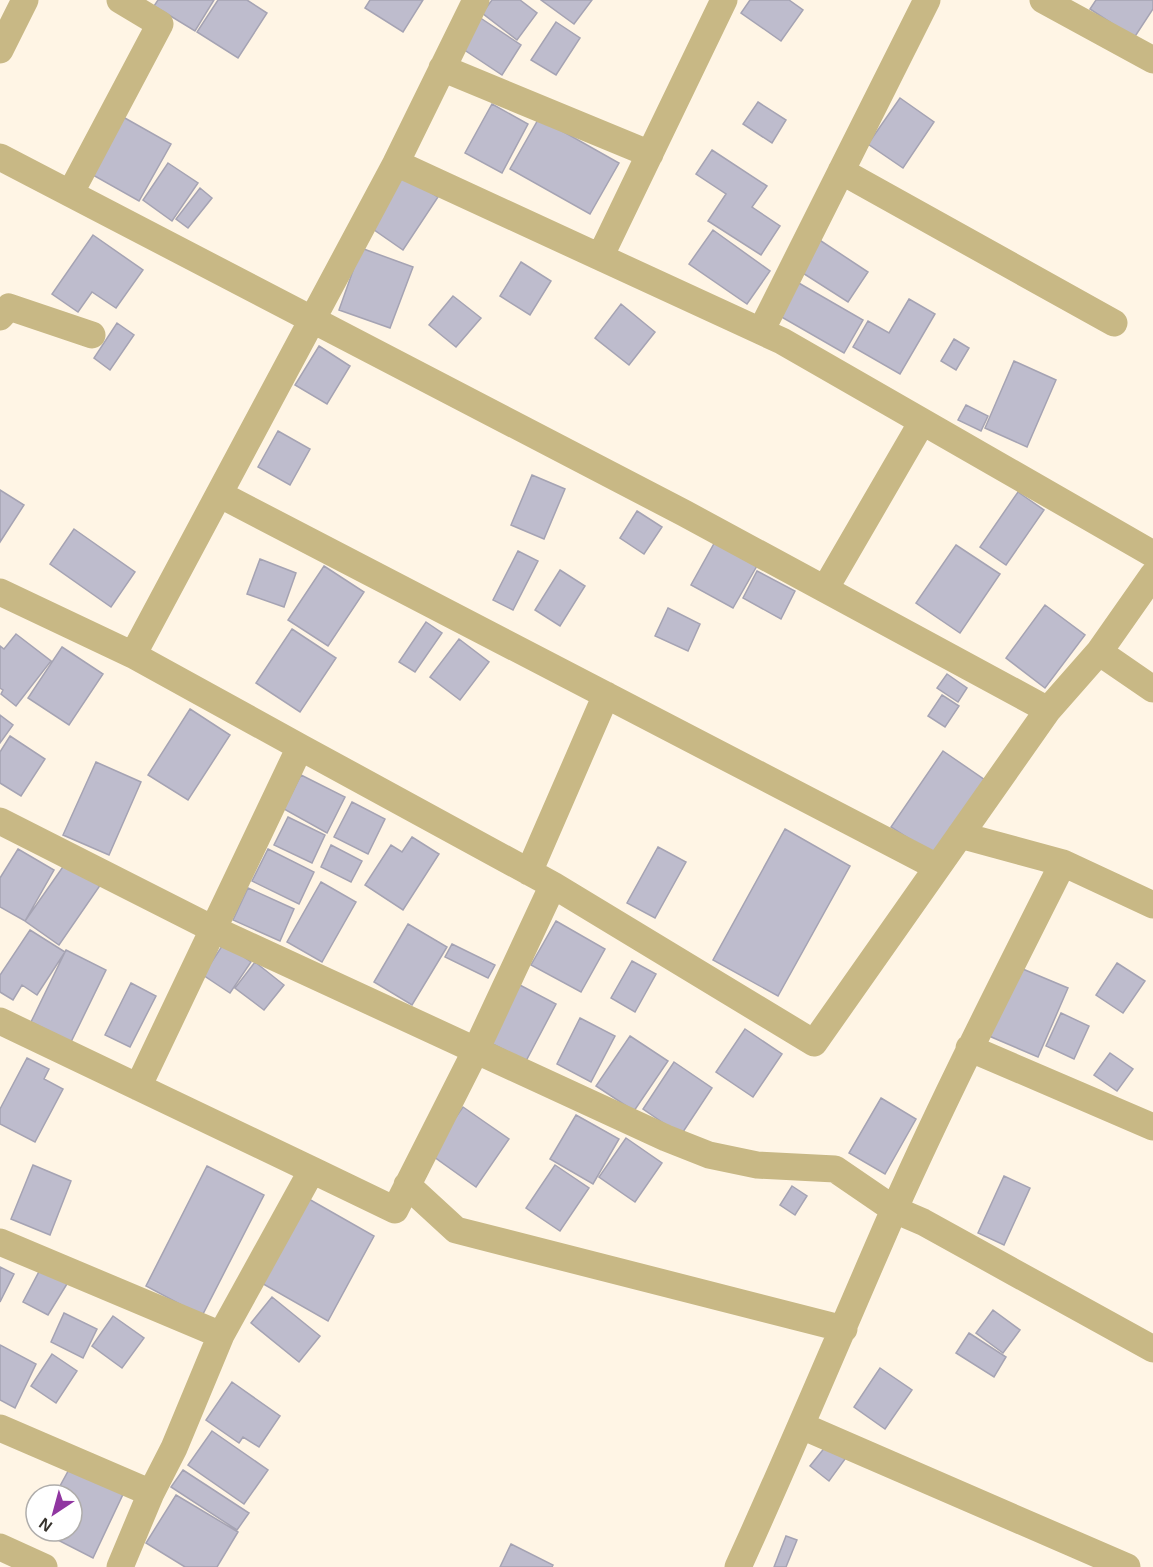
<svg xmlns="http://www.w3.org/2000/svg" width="1153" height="1567" font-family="Helvetica,sans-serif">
	<rect width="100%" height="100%" fill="#fff5e5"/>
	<path fill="#bebccd" stroke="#a5a3b3" stroke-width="1.5" d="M158 0H214L195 31 154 6Z
		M218 0H247L267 13 238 58 197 32Z
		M370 0H423L403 32 365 8Z
		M492 0H520L537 13 517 40 482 13Z
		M541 0H592L574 24Z
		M750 0H789L803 10 781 41 741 13Z
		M1096 0H1153V9L1134 38 1090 9Z
		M476 15 521 45 502 75 457 45Z
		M556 22 580 38 556 75 531 60Z
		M900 98 934 122 903 168 868 144Z
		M758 102 786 120 772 143 743 124Z
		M492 104 528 124 502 173 465 153Z
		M116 113 171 144 139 201 84 170Z
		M539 118 619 163 590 214 510 169Z
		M712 150 767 186 752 207 780 226 761 255 708 221 726 194 696 174Z
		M168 163 198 183 172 221 143 200Z
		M404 175 438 197 403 250 370 227Z
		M200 188 212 198 188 228 176 219Z
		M713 230 770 271 747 304 689 264Z
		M93 235 143 270 116 308 92 292 78 312 52 294Z
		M818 239 868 272 848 302 798 270Z
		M361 248 413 267 390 328 339 310Z
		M521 262 551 281 530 315 500 296Z
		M797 282 863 320 844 353 778 315Z
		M453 296 481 318 456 347 429 325Z
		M909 299 935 314 900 374 853 347 868 321 889 333Z
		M621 304 655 332 629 365 595 338Z
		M117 323 134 335 110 370 94 358Z
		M954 339 969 348 956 370 941 361Z
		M319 346 350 366 327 404 295 385Z
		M1014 361 1056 380 1027 447 985 428Z
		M966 405 988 416 981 431 958 420Z
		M278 431 310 449 290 485 258 467Z
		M532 475 565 489 544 539 511 525Z
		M0 490 24 505 0 542Z
		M1018 492 1044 510 1006 565 980 547Z
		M637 511 662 527 644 554 620 538Z
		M74 529 135 572 111 607 50 564Z
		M716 540 758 564 733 608 691 585Z
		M956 545 1000 574 960 633 916 603Z
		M518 551 538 561 513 610 493 600Z
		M260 559 296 573 284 607 247 594Z
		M324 566 364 592 328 646 288 620Z
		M560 570 585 586 560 626 535 610Z
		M757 571 795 591 781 619 743 598Z
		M1045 605 1085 635 1045 688 1006 658Z
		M668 608 700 624 688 651 655 636Z
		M426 622 442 633 415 672 399 662Z
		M292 629 336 658 300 712 256 683Z
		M16 634 51 661 16 706 1 694 3 690 0 688V646L4 649Z
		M459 639 489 662 460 700 430 677Z
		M62 647 103 674 69 725 28 698Z
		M947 674 967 688 958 702 937 688Z
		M942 695 959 706 945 727 928 716Z
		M190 709 230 735 188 800 148 775Z
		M0 715 13 725 0 743Z
		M10 736 45 759 21 796 0 783V752Z
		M943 751 985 780 934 855 891 827Z
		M96 762 141 782 109 855 63 835Z
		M301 775 345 797 327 833 284 809Z
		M352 802 385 819 368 854 334 837Z
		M288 817 325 835 312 863 274 845Z
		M785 829 850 866 778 996 713 960Z
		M412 837 439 854 403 910 365 885 391 845 402 852Z
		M331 845 362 861 351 882 321 867Z
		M658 847 686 862 655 918 627 903Z
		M18 849 54 870 25 921 0 907V878Z
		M268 849 314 872 299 904 252 881Z
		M67 861 101 884 59 945 25 921Z
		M321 882 356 902 322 962 287 942Z
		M248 888 294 909 280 941 233 920Z
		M556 921 605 949 581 992 531 965Z
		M408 924 447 947 412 1005 374 982Z
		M30 930 65 952 37 995 22 985 13 1000 0 992V975Z
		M224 943 251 962 230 993 203 975Z
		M452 944 495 965 488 978 445 957Z
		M66 950 106 970 71 1042 31 1022Z
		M632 961 656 974 635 1012 611 998Z
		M255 962 284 985 264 1010 235 988Z
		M1117 963 1145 981 1123 1013 1096 995Z
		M1018 967 1068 988 1038 1057 989 1036Z
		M131 983 156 996 130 1047 105 1035Z
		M516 983 556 1004 526 1061 487 1041Z
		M1061 1013 1089 1026 1074 1059 1046 1046Z
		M580 1018 615 1036 591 1082 557 1064Z
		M745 1029 782 1054 753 1097 716 1072Z
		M630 1036 668 1061 634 1111 596 1086Z
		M1110 1053 1133 1069 1117 1091 1094 1075Z
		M27 1058 49 1069 44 1079 63 1089 35 1142 0 1124V1109Z
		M674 1062 712 1088 681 1135 643 1109Z
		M881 1098 916 1119 885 1174 849 1153Z
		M463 1107 509 1139 476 1187 430 1154Z
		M576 1115 619 1139 593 1184 550 1159Z
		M626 1138 662 1163 635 1202 599 1177Z
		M33 1165 71 1181 50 1235 11 1219Z
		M555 1165 589 1188 560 1231 526 1208Z
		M207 1166 264 1195 202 1316 146 1286Z
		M1004 1176 1030 1188 1004 1245 978 1233Z
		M792 1186 807 1196 795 1215 780 1205Z
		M307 1198 374 1236 328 1321 258 1281Z
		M43 1264 70 1279 48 1315 23 1302Z
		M0 1267 14 1274 0 1302Z
		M272 1297 320 1336 299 1362 251 1323Z
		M993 1310 1020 1330 1003 1353 976 1333Z
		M64 1313 97 1329 83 1358 51 1342Z
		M113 1316 144 1338 122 1368 92 1346Z
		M969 1333 1006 1357 994 1377 956 1353Z
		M0 1345 36 1364 15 1408 0 1400Z
		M52 1354 77 1371 56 1403 31 1386Z
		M880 1368 912 1390 885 1429 854 1407Z
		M232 1382 280 1416 259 1447 243 1437 239 1443 206 1420Z
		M212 1431 268 1470 244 1504 188 1465Z
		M830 1441 848 1455 829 1481 810 1466Z
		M72 1464 125 1490 93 1558 48 1535 51 1531H72V1495H68L70 1491 60 1486Z
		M183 1470 249 1513 237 1530 171 1487Z
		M176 1495 238 1532 217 1567H185L146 1543Z
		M786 1536 797 1540 786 1567H774Z
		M511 1544 553 1565 552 1567H500Z"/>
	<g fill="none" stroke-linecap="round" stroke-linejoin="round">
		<path stroke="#c8b885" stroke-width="27" d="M476 0 396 163 782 341 1153 554
			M1043 0 1153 60
			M0 50 25 0
			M442 68 650 154
			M0 157 684 513 1048 710 1099 652 1153 575
			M841 171 1114 323
			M71 192 160 24 120 0
			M600 257 724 0
			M0 317 9 307 92 335
			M761 331 927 0
			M219 494 937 867
			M825 589 922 422
			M0 592 133 655 396 163
			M1099 652 1153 689
			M133 655 300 747 138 1087
			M300 747 553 885 476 1050 395 1210 312 1170
			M0 821 213 929 666 1138 709 1155 757 1165 835 1169 895 1210 923 1222 1153 1349
			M960 835 1063 863
			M529 872 606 695
			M553 885 814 1043 1048 710
			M0 1021 312 1170 221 1335 174 1448 151 1493 0 1428
			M969 1048 1153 1127
			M407 1185 456 1230 844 1329
			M0 1242 221 1335
			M802 1426 1127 1567
			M0 1547 44 1567
			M120 1567 151 1493
			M738 1567C792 1449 842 1329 894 1210 947 1092 1005 978 1063 863L1153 905"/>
	</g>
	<g transform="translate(54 1513) rotate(216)"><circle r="28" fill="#ffffff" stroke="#afadab" stroke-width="1.5"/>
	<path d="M0-4.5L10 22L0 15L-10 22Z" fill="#9036a1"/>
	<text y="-9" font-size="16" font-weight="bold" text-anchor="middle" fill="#37332d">N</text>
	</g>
</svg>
